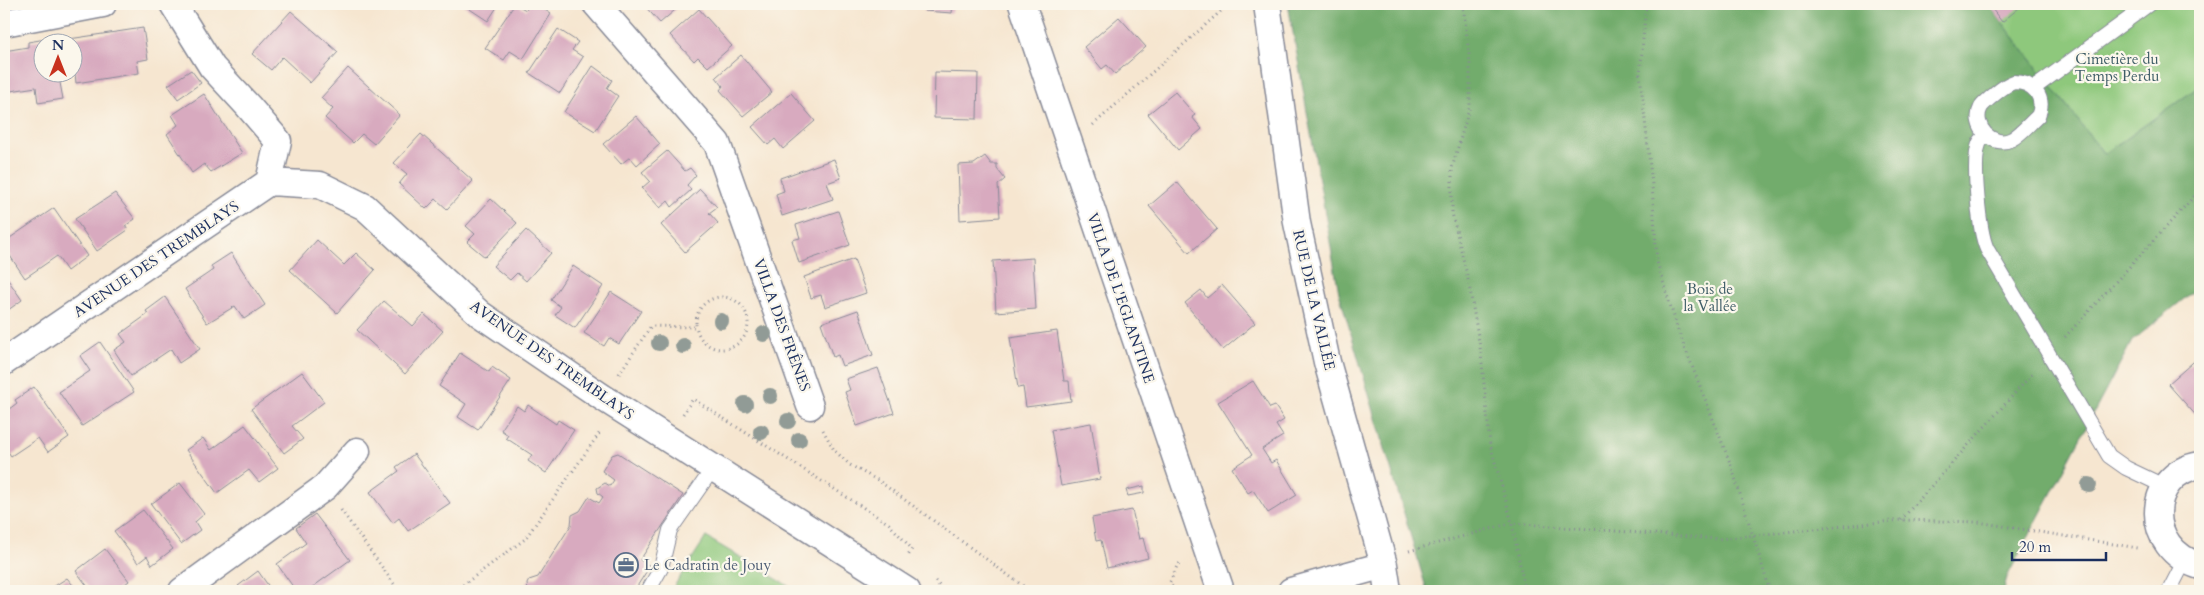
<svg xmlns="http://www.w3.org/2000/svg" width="2204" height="595" font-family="Cardo,serif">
	<rect width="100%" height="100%" fill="#fbf7ec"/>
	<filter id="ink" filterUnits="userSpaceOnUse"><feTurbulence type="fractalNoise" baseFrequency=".02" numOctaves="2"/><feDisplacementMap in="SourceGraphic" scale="10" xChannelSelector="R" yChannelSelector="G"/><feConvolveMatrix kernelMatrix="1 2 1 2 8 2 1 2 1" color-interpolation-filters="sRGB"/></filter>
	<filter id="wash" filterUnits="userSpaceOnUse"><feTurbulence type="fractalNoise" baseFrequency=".0096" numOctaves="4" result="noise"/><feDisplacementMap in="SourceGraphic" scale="20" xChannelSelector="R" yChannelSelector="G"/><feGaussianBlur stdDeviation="1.12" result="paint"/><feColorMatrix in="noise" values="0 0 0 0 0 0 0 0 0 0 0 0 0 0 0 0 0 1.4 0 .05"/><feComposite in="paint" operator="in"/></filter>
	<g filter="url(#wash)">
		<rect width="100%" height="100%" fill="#f6e6d0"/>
		<path fill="#8ec87c" stroke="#547c6d" d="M1998 4H2200V86L2104 154 1992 9Z
			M706 537 797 591H671Z"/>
		<path fill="#72ac6c" stroke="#466e65" d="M1288 4H1998L1992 9 2104 154 2200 86V286L2132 341 2007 577 2004 591H1427L1339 293Z"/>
		<g id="blocks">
			<path fill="#d8aabf" d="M462 4H499L488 21Z
				M515 4 526 10 530 4H536L551 14 523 59 510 51 504 60 485 48Z
				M643 4H682L660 23Z
				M924 4H953L952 13 924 11Z
				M1998 4H2015L2019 8 2002 22 1992 9Z
				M699 9 732 46 708 67 698 57 694 61 670 35Z
				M291 11 338 52 310 83 282 57 271 70 252 54Z
				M1119 17 1146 47 1115 74 1107 65 1102 69 1084 47Z
				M143 28 148 59 137 61 139 73 76 83 72 42H70L69 39Z
				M558 29 578 42 572 50 583 57 560 93 529 73Z
				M52 38 53 42H42V72H58L63 99 38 103 36 87 4 92V51L28 47V42Z
				M741 55 772 92 743 116 720 90 723 86 716 77Z
				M593 66 612 80 607 88 618 96 595 131 564 112Z
				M348 68 400 115 374 144 362 134 353 143 325 118 333 109 321 98Z
				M191 70 201 83 178 99 168 85Z
				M935 72 978 73 977 119 934 118Z
				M1175 92 1195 115 1192 117 1202 129 1178 150 1148 114Z
				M791 93 815 121 783 149 775 139 768 145 752 127Z
				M204 94 242 153 211 172 204 164 192 173 167 134 178 125 172 115Z
				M636 116 660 144 637 165 630 157 621 164 603 144Z
				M421 134 473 181 447 209 436 199 426 209 399 184 407 174 394 163Z
				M667 151 685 171 690 168 696 175 687 185 691 190 672 207 668 201 660 208 642 188 650 181 642 172Z
				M985 156 991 164H997V169L1005 179 998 185 1000 217 960 220 958 165 974 164Z
				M834 159 841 178 827 183 833 199 782 216 776 194 784 191 780 178Z
				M1177 182 1217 229 1189 253 1149 206Z
				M700 189 717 207 709 213 718 223 685 252 661 225Z
				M115 193 135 219 125 226 128 230 97 251 75 219Z
				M491 199 517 223 485 257 467 242 475 234 466 226Z
				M54 208 87 256 67 271 57 256 25 278 4 247V242Z
				M838 211 850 245 799 263 792 240 800 238 796 225Z
				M526 230 551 253 526 281 517 273 510 280 493 266Z
				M317 240 344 265 356 253 375 270 337 313 290 270Z
				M231 253 265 305 244 319 235 306 207 323 185 289 213 270 211 266Z
				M1033 258 1036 309 996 312 993 261Z
				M854 259 866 293 825 307 821 295 811 298 804 277Z
				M573 266 603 286 575 328 555 315 561 307 551 300Z
				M4 274 22 300 4 313Z
				M1222 285 1255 323 1223 350 1185 303 1201 290 1207 298Z
				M611 292 641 311 619 344 609 338 604 346 584 333Z
				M165 297 200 349 179 363 171 349 131 376 114 350 126 342 120 334 148 314 146 311Z
				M384 301 413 326 424 314 443 331 405 374 357 330Z
				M858 310 873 355 842 366 838 355 833 357 821 323Z
				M1057 331 1064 381H1069L1071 401 1026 407 1023 387 1018 388 1010 338Z
				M100 342 134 392 82 426 59 392 90 371 80 356Z
				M460 353 489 372 492 367 511 380 478 430 458 417 466 404 439 386Z
				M2200 356V420L2168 384Z
				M878 368 894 413 857 426 845 392 850 390 846 379Z
				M302 372 324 402 292 426 303 439 284 453 251 409Z
				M1253 381 1270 408 1275 406 1284 420 1276 425 1283 436 1262 449 1271 463 1276 460 1297 495 1268 513 1253 490 1248 493 1232 468 1252 455 1218 402Z
				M34 387 69 437 48 452 38 438 11 456 4 446V413L17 403 15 400Z
				M528 405 556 424 558 420 574 430 546 473 528 461 532 455 506 438 508 435 501 430 517 406 524 411Z
				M1091 423 1100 479 1061 486 1051 430Z
				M245 425 278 468 259 482 249 470 217 493 186 450 203 438 211 450Z
				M618 453 683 495 640 560 650 566 634 591H528L527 584 529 580 538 577 571 525 572 515 580 511 589 497 599 503 603 497 598 493 597 488 605 483 610 486 614 480 602 471 612 455Z
				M414 454 450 503 408 531 399 518 393 523 370 492 399 471 396 467Z
				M180 483 204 514 195 522 200 530 181 544 151 504Z
				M1144 486V493L1128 496 1126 490Z
				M143 510 173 549 152 565 147 556 138 563 114 531Z
				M1132 510 1139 539 1143 538 1148 558 1107 568 1101 540 1096 541 1092 518Z
				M315 514 350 560 307 591H296L277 564 306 543 296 528Z
				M105 549 129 581 116 591H91L76 571Z
				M258 571 272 591H242L238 586Z
				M67 578 78 591H47Z"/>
		</g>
	</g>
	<g filter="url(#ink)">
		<use href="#blocks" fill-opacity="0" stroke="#888a97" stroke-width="1"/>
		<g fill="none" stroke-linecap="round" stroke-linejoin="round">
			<defs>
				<path id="lane" d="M2014 82C2034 82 2046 98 2038 116 2030 123 2021 134 2012 139 1993 149 1971 126 1981 107 1985 102 1990 98 1995 94 2001 89 2007 84 2014 82Z
					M2034 88 2149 4
					M1986 135C1983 138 1980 141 1979 144 1972 161 1979 232 1987 249L2109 456 2126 468 2166 487
					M648 591 661 568 670 530 714 467
					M2169 591 2185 560"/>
				<path id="street" d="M173 4 212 67 248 106 278 141 269 182
					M596 4 717 143 810 406
					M1022 4 1221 591
					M1267 4 1297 223 1327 362 1384 565 1388 591
					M4 23 103 4
					M4 362 269 182 320 185 365 207 480 314 602 397 907 591
					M2200 465C2145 474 2143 549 2200 566
					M182 591 325 487 357 451
					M1291 591 1384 565"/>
			</defs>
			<use href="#lane" stroke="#888a97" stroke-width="16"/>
			<use href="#street" stroke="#888a97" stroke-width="29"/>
			<path stroke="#888a97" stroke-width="3" stroke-dasharray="1 4" stroke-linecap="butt" d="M1463 4 1470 62V106L1452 168V213L1468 279 1481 353 1490 444 1512 523 1525 591
				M1646 4 1640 74 1652 185 1657 262 1678 330 1732 468 1770 591
				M1093 125 1229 4
				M696 323a26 26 0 1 1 52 0a26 26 0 1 1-52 0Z
				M2065 337 2200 190
				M619 374 651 326 694 327
				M683 414 693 399 889 524 912 549 908 556
				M823 430 834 450 850 465 879 481 1030 591
				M341 510 399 591
				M1901 520 2033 373
				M1409 551 1512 523 1718 539 1901 520 1978 522 2138 548
				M935 581 944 591
				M455 591 525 539 601 431
				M1174 591 1170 582 1177 566 1180 563"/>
			<use href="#lane" stroke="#fff" stroke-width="14"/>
			<use href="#street" stroke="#fff" stroke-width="26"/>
		</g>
		<g fill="#919b96">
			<circle cx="721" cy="321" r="8"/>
			<circle cx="764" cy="334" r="8"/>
			<circle cx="659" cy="343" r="8"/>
			<circle cx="683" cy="346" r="8"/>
			<circle cx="770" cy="396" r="8"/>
			<circle cx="745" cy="404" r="8"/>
			<circle cx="788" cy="421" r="8"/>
			<circle cx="761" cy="432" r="8"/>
			<circle cx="799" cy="440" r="8"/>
			<circle cx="2089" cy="485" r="8"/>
		</g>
	</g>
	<defs>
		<symbol id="office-ring" viewBox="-11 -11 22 22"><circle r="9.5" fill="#fbf7ec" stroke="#5c6f8a" stroke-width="1.5"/><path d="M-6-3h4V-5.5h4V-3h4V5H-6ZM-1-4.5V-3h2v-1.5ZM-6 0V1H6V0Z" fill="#5c6f8a"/></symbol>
	</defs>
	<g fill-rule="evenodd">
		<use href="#office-ring" x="612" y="551" width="28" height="28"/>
	</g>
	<g text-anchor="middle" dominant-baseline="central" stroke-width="4.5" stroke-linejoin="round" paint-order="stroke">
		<g font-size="15" fill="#3e5d67" stroke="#fbf7ec">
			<text x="2117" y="59">Cimetière du<tspan x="2117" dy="17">Temps Perdu</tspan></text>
			<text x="1710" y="289">Bois de<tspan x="1710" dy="17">la Vallée</tspan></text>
		</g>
		<g font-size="15" fill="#1b2f5e" stroke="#fbf7ec">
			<text transform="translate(156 259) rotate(-34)">AVENUE DES TREMBLAYS</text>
			<text transform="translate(1121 298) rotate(71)">VILLA DE L'EGLANTINE</text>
			<text transform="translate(1314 300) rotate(77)">RUE DE LA VALLÉE</text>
			<text transform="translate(782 325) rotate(70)">VILLA DES FRÊNES</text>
			<text transform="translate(552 360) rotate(35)">AVENUE DES TREMBLAYS</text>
		</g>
		<g font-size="15" fill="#4e5e75" stroke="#fbf7ec" text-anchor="start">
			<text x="644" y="565">Le Cadratin de Jouy</text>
		</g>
	</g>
	<rect width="2204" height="595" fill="none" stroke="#fbf7ec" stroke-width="20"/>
	<g transform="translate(58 58)"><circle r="24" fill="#fbf7ec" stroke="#a1a7b3"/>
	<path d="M0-4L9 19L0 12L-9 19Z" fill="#c8321e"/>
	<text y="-8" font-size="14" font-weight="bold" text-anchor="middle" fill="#1b2f5e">N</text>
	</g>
	<path d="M2012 552v8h94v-8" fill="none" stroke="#1b2f5e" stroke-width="2.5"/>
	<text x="2019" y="552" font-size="15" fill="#1b2f5e" stroke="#fbf7ec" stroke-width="4" paint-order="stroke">20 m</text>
</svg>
